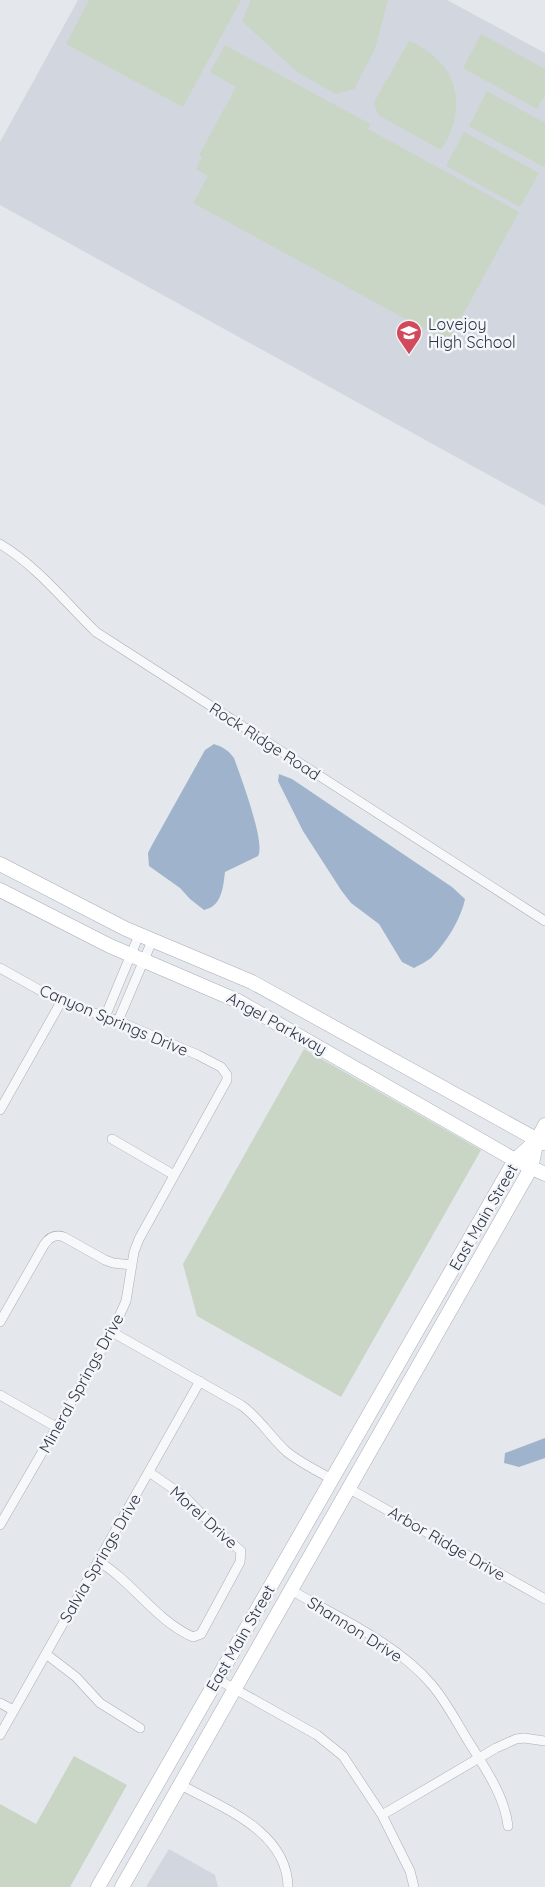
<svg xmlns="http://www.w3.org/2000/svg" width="545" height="1887" font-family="Quicksand,sans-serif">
	<rect width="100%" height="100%" fill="#e4e7ec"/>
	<path fill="#d2d6de" d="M78 0H447L545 53V506L0 205V142Z
		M169 1849 215 1875 218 1887H146Z"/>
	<path fill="#c9d6c5" d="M89 0H241L183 107 66 44Z
		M251 0H388L375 49 354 89 336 94 297 72 242 21Z
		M481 34 545 69V95L537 109 463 68Z
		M409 41C457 61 470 106 441 150L378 115 374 102Z
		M225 45 370 124 368 129 519 212 448 342 193 203 208 176 196 169 202 157 199 155 236 87 210 72Z
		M487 91 545 123V164L544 167 469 126Z
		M464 132 539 173 520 207 446 166Z
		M304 1049 481 1150 341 1397 197 1316 183 1264Z
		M74 1756 127 1785 70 1887H0V1804L36 1824Z"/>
	<path fill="#9fb4cc" d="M214 744C223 747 228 750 234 758 240 775 266 843 258 856L225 872C223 888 222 906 204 910L190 899 180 888 149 866 148 853 152 845 205 750Z
		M279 774 292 779 452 887 465 899C461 919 446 943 431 958 426 962 419 965 414 968L402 962 379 924 351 903 341 890 303 831 278 781Z
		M545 1438V1458L519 1467 504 1463 505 1453Z"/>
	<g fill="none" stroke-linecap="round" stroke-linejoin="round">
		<defs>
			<path id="street" d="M0 544C37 566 65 602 96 632L545 921
				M0 968 61 1002 118 1021 198 1055 221 1067 227 1075V1080L139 1239 134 1252 126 1301 112 1332 0 1525
				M105 1017 139 935
				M118 1021 152 941
				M0 1110 61 1002
				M112 1139 174 1175
				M0 1322 44 1245C49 1237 55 1234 64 1237L105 1260 113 1263 132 1265
				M112 1332 241 1405C260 1418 270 1437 287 1452 301 1463 317 1471 332 1479
				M0 1395 56 1427
				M348 1488 545 1599
				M98 1561C133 1582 155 1620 193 1637L201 1634 240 1562 241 1551 219 1532 185 1497 149 1472
				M291 1590C337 1617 398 1644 432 1685 448 1704 459 1727 472 1747 487 1771 505 1798 508 1826
				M46 1654 76 1677 100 1703 140 1728
				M217 1679 317 1735 343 1756 382 1815 410 1871 414 1887
				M0 1703 13 1710
				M0 1735 200 1381
				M181 1785C223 1808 287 1831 288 1887
				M382 1815 496 1748 516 1739 524 1738 545 1741"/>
			<path id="secondary" d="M0 864 126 929 252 982 543 1143
				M0 890 110 946 238 1001 515 1160 545 1174
				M98 1887 515 1160 537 1140
				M122 1887 531 1168 537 1140 545 1125"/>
		</defs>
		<use href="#street" stroke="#a9aeb7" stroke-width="10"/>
		<use href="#secondary" stroke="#a9aeb7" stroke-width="15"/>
		<use href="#street" stroke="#f7f8fa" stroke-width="9"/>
		<use href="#secondary" stroke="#fff" stroke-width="14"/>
	</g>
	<defs>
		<symbol id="school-pin" viewBox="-11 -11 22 30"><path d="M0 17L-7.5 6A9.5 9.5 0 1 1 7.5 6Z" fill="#d1495b" stroke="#f4f6f9"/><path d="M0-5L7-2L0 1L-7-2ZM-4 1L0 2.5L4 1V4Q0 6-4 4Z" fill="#fff"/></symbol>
	</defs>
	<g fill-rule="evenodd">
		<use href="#school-pin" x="394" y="318" width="30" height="40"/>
	</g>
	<g text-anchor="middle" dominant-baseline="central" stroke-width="5" stroke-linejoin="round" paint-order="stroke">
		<g font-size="16" fill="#2b3445" stroke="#f4f6f9" text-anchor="start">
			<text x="428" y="324">Lovejoy<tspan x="428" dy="18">High School</tspan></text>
		</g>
		<g font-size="16" fill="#2b3445" stroke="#f4f6f9">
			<text transform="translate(265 741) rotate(33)">Rock Ridge Road</text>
			<text transform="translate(114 1020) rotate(23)">Canyon Springs Drive</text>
			<text transform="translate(277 1023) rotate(29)">Angel Parkway</text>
			<text transform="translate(483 1217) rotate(-60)">East Main Street</text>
			<text transform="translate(81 1383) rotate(-61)">Mineral Springs Drive</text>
			<text transform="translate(204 1517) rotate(42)">Morel Drive</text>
			<text transform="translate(447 1543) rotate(30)">Arbor Ridge Drive</text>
			<text transform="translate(100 1558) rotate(-60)">Salvia Springs Drive</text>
			<text transform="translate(355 1629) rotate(32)">Shannon Drive</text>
			<text transform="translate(240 1638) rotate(-60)">East Main Street</text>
		</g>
	</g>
</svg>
